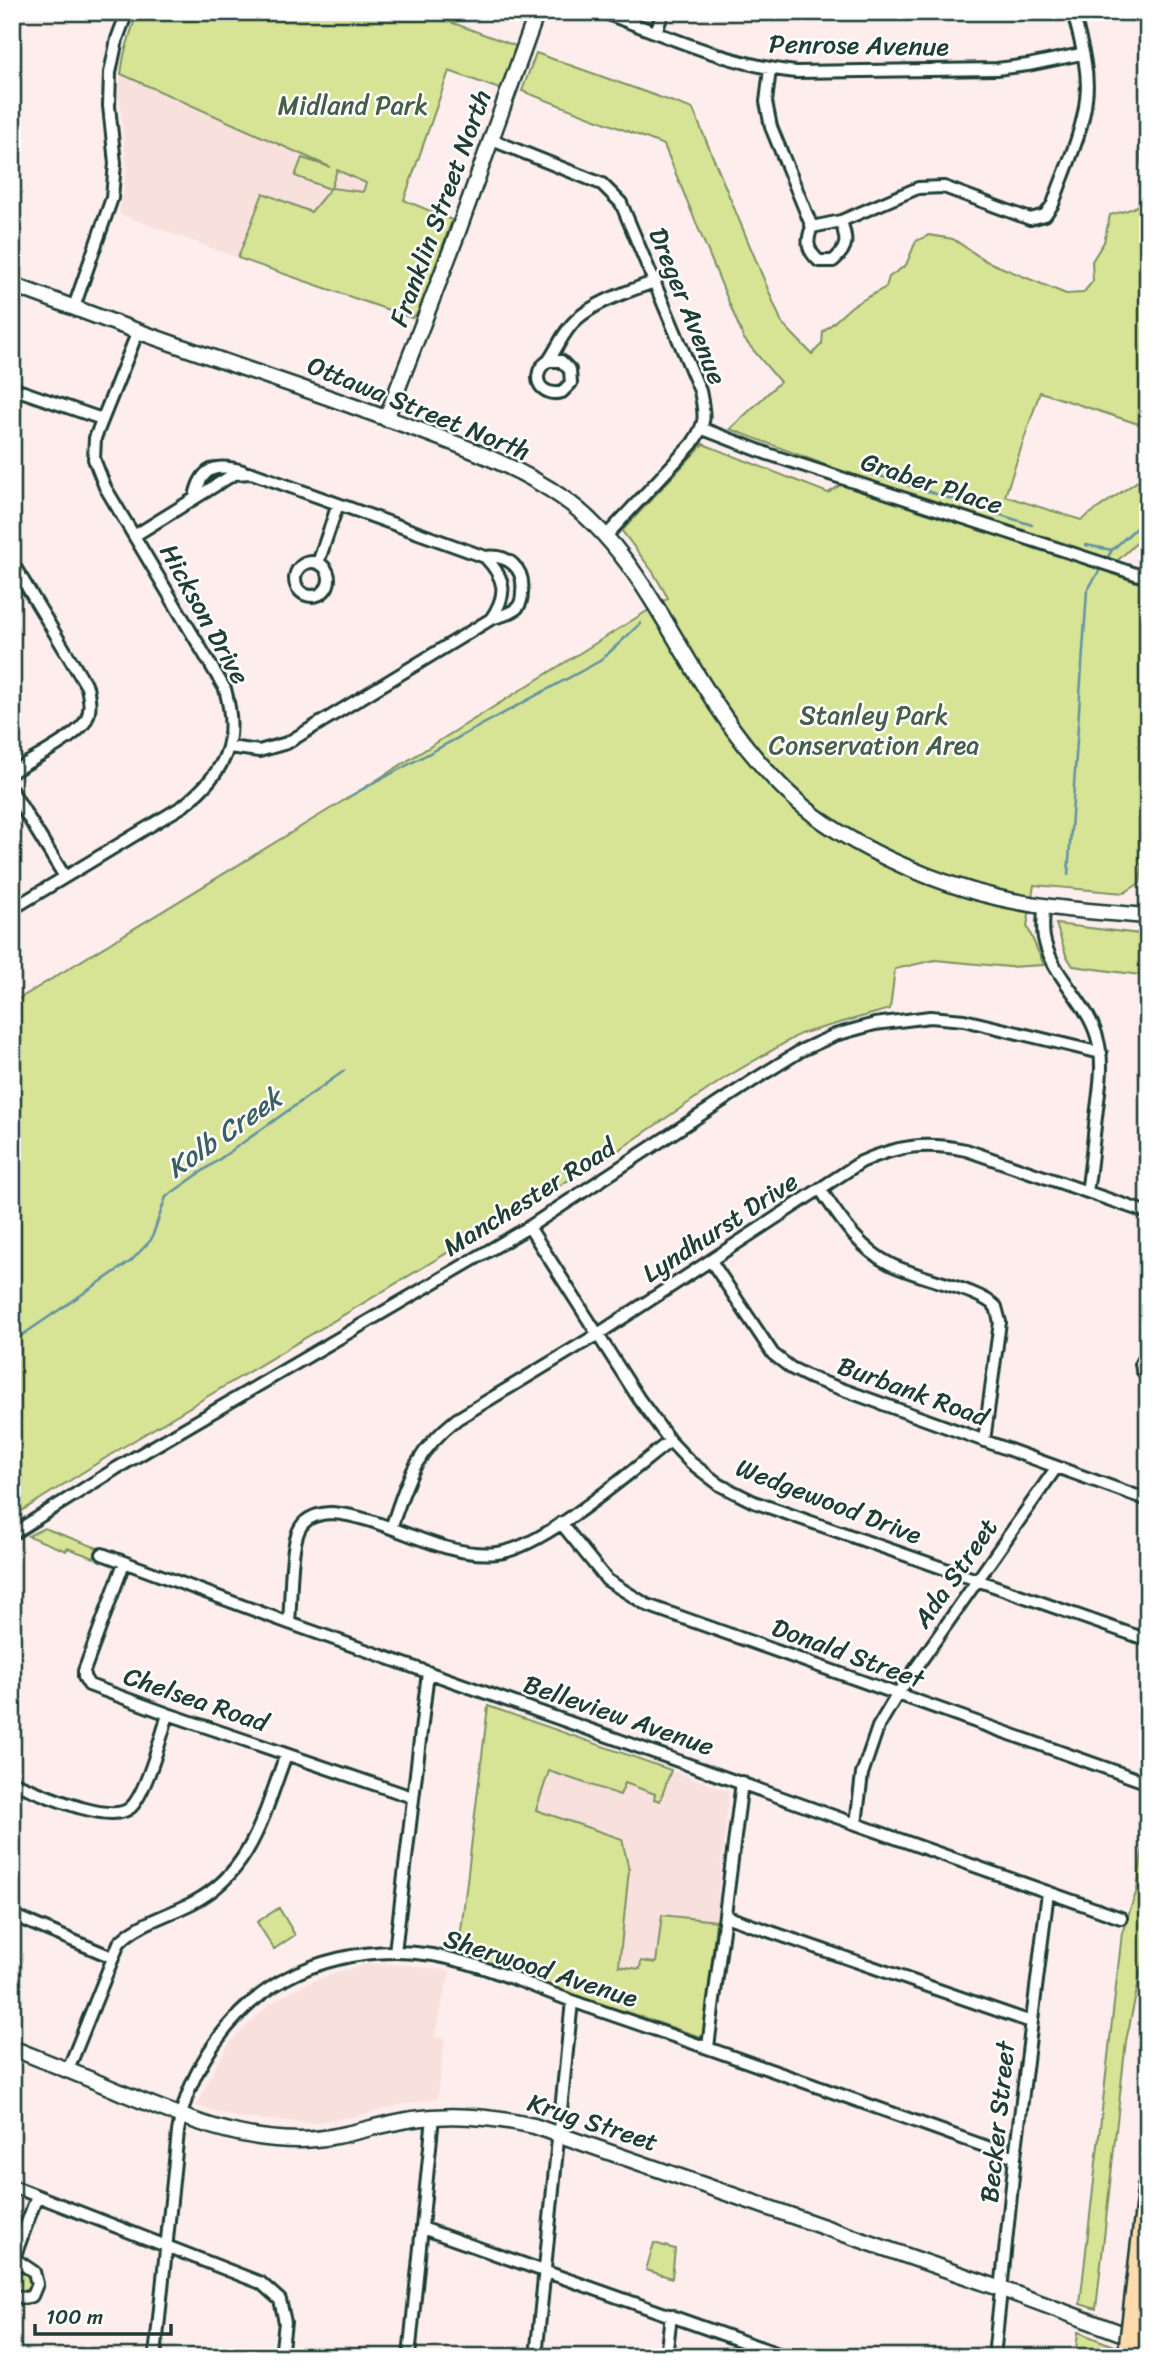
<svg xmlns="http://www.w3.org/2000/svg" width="1160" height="2369" font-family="Sriracha,sans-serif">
	<rect width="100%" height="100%" fill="#fdeeed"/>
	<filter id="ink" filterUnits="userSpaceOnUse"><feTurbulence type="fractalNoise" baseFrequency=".0143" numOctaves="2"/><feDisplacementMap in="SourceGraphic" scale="14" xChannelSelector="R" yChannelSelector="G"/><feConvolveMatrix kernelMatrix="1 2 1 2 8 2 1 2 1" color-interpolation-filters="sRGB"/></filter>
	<g filter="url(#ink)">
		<path fill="#f8e0dd" d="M121 74 366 183 364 192 331 188 311 212 263 193 238 258 119 214 127 168 119 94Z
			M488 1706 729 1791 704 2038 458 1956Z
			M368 1964 406 1965 450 1971 434 2037 445 2038 437 2099 399 2105 353 2117 310 2123 239 2118 197 2106 214 2069 231 2041 271 2003 301 1986 337 1972Z"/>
		<path fill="#d7e395" stroke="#7b9064" stroke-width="2" fill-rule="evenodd" d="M137 12H423L516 46 502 90 449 71 404 200 452 220 419 312 412 318 238 258 263 193 311 212 330 189 295 176 302 158 330 167 121 74 124 55ZM337 170 366 183 363 192 331 188Z
			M536 53 693 109 782 323 812 354 822 344 823 332 852 306 886 287 889 277 906 265 916 241 929 235 953 239 986 261 1066 294 1083 293 1093 281 1092 261 1104 242 1110 215C1119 212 1135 210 1141 202 1155 185 1128 153 1148 132V427L1040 392 1005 496 1081 520 1148 474V532L1117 561 1112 574 1148 586V828L1140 883 1124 893 1034 885 1027 926 1044 965 1009 967 935 960 895 969 890 1009 800 1034 725 1078 619 1150 123 1447 12 1517V1003L343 801 668 598 653 572 622 531 703 444 828 493 842 484 845 472 730 429 780 382 744 339 664 145 522 91Z
			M1056 924 1148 935V976L1073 966 1066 955Z
			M44 1528 98 1548 94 1558 67 1548 66 1551 28 1536Z
			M488 1706 671 1770 660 1801 654 1799 655 1794 625 1783 620 1795 549 1771 536 1810 622 1839 629 1870 619 1966 640 1969 641 1961 656 1963 662 1915 716 1921 704 2038 458 1956Z
			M1148 1810V1939L1126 2041 1096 2309 1080 2304 1122 1933 1137 1890Z
			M279 1908 295 1935 274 1949 257 1922Z
			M654 2243 675 2249 672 2278 646 2270Z
			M12 2266C26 2272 33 2272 31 2288 24 2295 21 2294 12 2290Z
			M1078 2332 1142 2357H1103L1087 2351 1086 2357H1075Z"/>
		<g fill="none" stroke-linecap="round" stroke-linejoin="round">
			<path stroke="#6292a4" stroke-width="2.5" d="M874 474 1032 525
				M1086 545 1112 550
				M1105 562 1112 550 1148 517
				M352 795 600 661 641 623
				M1068 875 1087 591 1101 568
				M12 1342 131 1261 151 1240 166 1197 344 1071"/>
			<defs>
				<path id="street" d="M602 12C665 35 729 65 796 72L997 69 1028 65 1081 54
					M656 32 663 12
					M770 69 766 102 771 127 812 227C806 242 807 250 819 261H833C849 247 847 240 841 221
					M492 140 602 184 621 203 700 391C705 416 707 422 692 444L606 536
					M812 227 841 221 918 188 944 187 1030 219 1045 215 1053 204C1064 172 1083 132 1086 99 1090 71 1080 39 1073 12
					M74 307 112 198 115 163 109 106 110 73 117 39 127 12
					M548 361H561L570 370 571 383 562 392C549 396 534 387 539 372 540 366 545 364 549 360 558 347 564 330 577 319 599 300 628 292 656 281
					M12 388 102 419
					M703 429 768 454 1148 578
					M195 497C201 467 216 463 243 471
					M134 536 234 474 252 473 485 557C506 579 508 594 491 619L287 743 259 751 229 747
					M485 557C508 554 525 568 522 592 522 597 521 604 517 608 511 614 499 616 491 619
					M295 579a17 17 0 1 1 34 0a17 17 0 1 1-34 0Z
					M12 562 87 687C89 698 92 709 86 720 78 737 29 761 12 772
					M318 563 338 504
					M12 791 65 877
					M1044 905C1044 916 1042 927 1044 938 1051 975 1087 1001 1097 1037 1105 1063 1099 1090 1096 1117 1093 1142 1091 1167 1087 1192
					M12 909 183 806C225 772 240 743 225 689L105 487 94 459 95 438 138 331
					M820 1189C840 1218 858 1248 890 1264 917 1278 979 1289 996 1307L1000 1322 984 1441
					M529 1227 639 1399 670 1441 690 1462 720 1485 754 1502 1148 1640
					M711 1261 773 1354 791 1368 811 1378 1148 1500
					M1148 1355 1141 1363 1142 1370 1148 1377
					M561 1523 607 1580 647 1605 1148 1783
					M391 1528C408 1479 414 1453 457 1419L598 1334 861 1162C899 1145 926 1142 966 1150L1148 1213
					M12 1534 117 1468 529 1227 757 1078 802 1050 835 1035 875 1024 930 1017 964 1020 1101 1053
					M102 1554 289 1623 1121 1918
					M124 1563 84 1671V1677L89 1685 168 1714 412 1797
					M289 1623C291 1601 290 1545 300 1528 306 1517 320 1513 332 1513 388 1517 440 1559 497 1553 542 1549 631 1471 670 1441
					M12 1782C36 1791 109 1826 130 1808 145 1796 162 1735 168 1714
					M856 1824 862 1774 878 1727 897 1695 1056 1468
					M12 1915 112 1957
					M725 1916 1031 2022
					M395 1952 428 1672
					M708 2047 742 1782
					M68 2070 119 1943C137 1923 170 1915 194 1902 253 1871 264 1812 286 1755
					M12 2186 261 2283 280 2300 285 2322 281 2357
					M422 2228 787 2357
					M12 2257 34 2272 37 2284 32 2296 25 2298 12 2295
					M14 2258 37 2196
					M155 2357 178 2132C187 2070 232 2007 287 1978 318 1961 359 1952 394 1952 461 1951 525 1985 586 2006 730 2055 872 2106 1015 2157
					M409 2357 433 2117
					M536 2357 572 2001
					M666 2357 671 2315
					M994 2357 1015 2157 1048 1892"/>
				<path id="secondary" d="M12 285C55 300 97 317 140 332 212 358 286 382 358 408 423 432 507 458 563 498 626 542 661 617 701 681 731 730 768 780 814 815 865 853 938 884 999 898 1047 909 1099 912 1148 916
					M386 419 456 237 537 12
					M12 2048C50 2063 88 2078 125 2094 182 2117 236 2140 298 2140 338 2140 374 2125 413 2119 454 2113 494 2117 534 2126L1002 2289 1148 2343"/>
				<path id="highway" d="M1134 2306 1148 2187"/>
			</defs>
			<use href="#street" stroke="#1f3d34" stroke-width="16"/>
			<use href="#secondary" stroke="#1f3d34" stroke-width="19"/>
			<use href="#highway" stroke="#1f3d34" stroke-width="24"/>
			<use href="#street" stroke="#fff" stroke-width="10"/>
			<use href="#secondary" stroke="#fff" stroke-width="14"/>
			<use href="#highway" stroke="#fedbac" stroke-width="19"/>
			<defs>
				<path id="highway-bridge" d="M1128 2357 1134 2306"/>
			</defs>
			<use href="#highway-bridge" stroke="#1f3d34" stroke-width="24" stroke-linecap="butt"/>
			<use href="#highway-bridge" stroke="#fedbac" stroke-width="19"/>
		</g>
	</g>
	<g text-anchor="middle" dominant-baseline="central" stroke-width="5" stroke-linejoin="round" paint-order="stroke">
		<g font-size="26" fill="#1f3d34" stroke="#fff">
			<text transform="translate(859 45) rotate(1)">Penrose Avenue</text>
			<text transform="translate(440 208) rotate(-70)">Franklin Street North</text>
			<text transform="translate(688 306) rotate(68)">Dreger Avenue</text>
			<text transform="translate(419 408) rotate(22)">Ottawa Street North</text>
			<text transform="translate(932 483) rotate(18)">Graber Place</text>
			<text transform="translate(205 614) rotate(61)">Hickson Drive</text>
			<text transform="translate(529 1197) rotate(-32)">Manchester Road</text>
			<text transform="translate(720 1227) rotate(-33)">Lyndhurst Drive</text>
			<text transform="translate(913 1391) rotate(20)">Burbank Road</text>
			<text transform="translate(829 1501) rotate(21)">Wedgewood Drive</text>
			<text transform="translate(955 1573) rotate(-55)">Ada Street</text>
			<text transform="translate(848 1653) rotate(20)">Donald Street</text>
			<text transform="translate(196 1699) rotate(19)">Chelsea Road</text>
			<text transform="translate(619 1715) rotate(19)">Belleview Avenue</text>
			<text transform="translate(541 1968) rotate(18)">Sherwood Avenue</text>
			<text transform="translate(593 2122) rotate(18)">Krug Street</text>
			<text transform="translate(997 2122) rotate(-84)">Becker Street</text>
		</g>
		<g font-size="26" fill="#445e47" stroke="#fff">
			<text x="353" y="105">Midland Park</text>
			<text x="874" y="715">Stanley Park<tspan x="874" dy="30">Conservation Area</tspan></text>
		</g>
		<g font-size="28" font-style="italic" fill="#3b6063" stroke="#fff">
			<text transform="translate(224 1133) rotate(-35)">Kolb Creek</text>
		</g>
	</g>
	<rect width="1160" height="2369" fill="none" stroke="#fff" stroke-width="42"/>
	<rect x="21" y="21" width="1118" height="2327" fill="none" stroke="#1f3d34" stroke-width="2.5" filter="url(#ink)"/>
	<path d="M35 2324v10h136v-10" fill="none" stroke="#1f3d34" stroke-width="3.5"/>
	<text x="46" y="2324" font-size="21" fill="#1f3d34" stroke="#ffffff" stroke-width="5" paint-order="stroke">100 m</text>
</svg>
